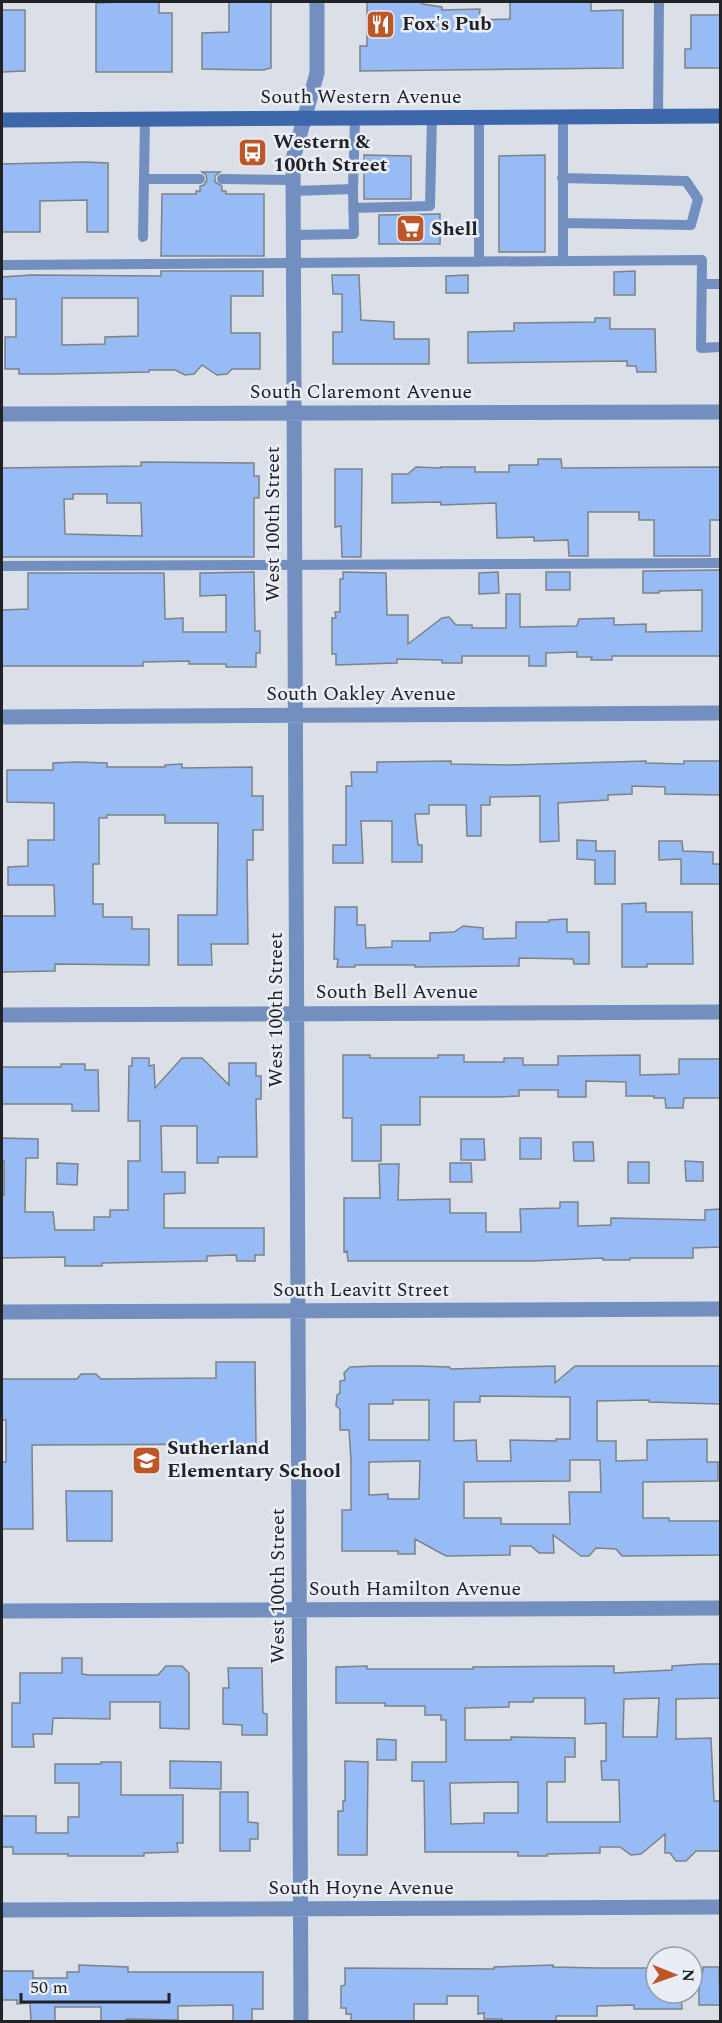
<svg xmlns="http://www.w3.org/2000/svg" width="722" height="2023" font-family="Spectral,serif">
	<rect width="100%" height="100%" fill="#dbe0e8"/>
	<path fill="#97bbf5" stroke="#7d8188" stroke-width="1.5" fill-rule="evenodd" d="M123 2H159V13H172V72H96V3Z
		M229 2H271V68L263 70 202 69V33L229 32Z
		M367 2H421L422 4 442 7V10L480 9 479 20 510 19V2H591V11L623 10V68L360 71V46H367Z
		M2 10H25V71L2 72Z
		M691 15H720V68H685V49H691Z
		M364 155 411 156V199H364Z
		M545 155V252H499V156Z
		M85 162 108 163V232H87V200L40 201V232H2V164Z
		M202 172H220L215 176V182L222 186V191H226V194H264V256H161L162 194H196V191H200V186L204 185 207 180 206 175Z
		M440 214V244H379V215Z
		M161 271H263V296H231V333H260V369H232L227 374 217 375 202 365 194 374 185 375 175 370H149V372L53 374H19V369H5V337H16V299H2V277L31 275 161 276ZM62 298H138V336L105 337V344L62 345Z
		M635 271V295H614V272Z
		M332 275H359L361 320 394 322V339H429V364H333V332H342V294H333Z
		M468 275V293H446V276Z
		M595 318H610V329H655L656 372H637L636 366H627V361L468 363V332L514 331V323L595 322Z
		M538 459H561L562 468 720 467V520H710V556H654V520H639V512H588V556H569L568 540 534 541V537L497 538 496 503 441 505V502L392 503V474H408L416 467 441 468V467H475V472H509V465H538Z
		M141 462 254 463V476H259V498H254V557H2V468L141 466ZM73 494H107V503H141L142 536 65 534 64 499H73Z
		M335 469H362L361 557H342L341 526 335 527Z
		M720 570V656H612V660H591L592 657H577V652L546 653V666H529V656H462V663H442V660L397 659V663L336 665V654H332V618H336L335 612H340V579H343V572L386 573 387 615H408V644L442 618 449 617 456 625H472V628H506V594H520V627L577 626 579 619 614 618V625L646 624V632L702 631V590L659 591V593H643V571Z
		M498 572 499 593 479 594V573Z
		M546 572H570V590H546Z
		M28 573H164L165 619 183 618V632H226V595L200 596V573L254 572 255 631H260V653H256V667H226V664H189V661L143 662V666H2V610L28 609Z
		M451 761V764L509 765 646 761V763L684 764V761H720V795L665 794V787L632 786V794L608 795V800L558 803 559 841 540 842V796L490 797V805H481V836H467L466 805H429V814H415L418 845H422V862H392V821H361L363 863H333V845H346V786H352L351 772H377V762Z
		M77 762 107 763V767H165V765L182 764V768L252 767V796H263V830H253V860H247L248 944H211L212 965H178V915H217L218 823H165V815H107V818H99V864H93V904H103V917H132V929H149V965L55 964V971L2 972V916H55L54 885H8V867L28 866V840H54V803L7 802V770H53V763Z
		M577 840 596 841V851H615V884H595V860L577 859Z
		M659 841H682L683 851 713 852V864H720V884H681V859L659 860Z
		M646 903V912H692L693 964H647V967H622V904Z
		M335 907H357V925H365L366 948 392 947V941H430V933L454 932 463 926 483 928V939L516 938V922H549V920L567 919V932H589V964H574L573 959 519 958V966L415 967V965H355V967H337L338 959H334Z
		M343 1055H370V1058H438V1055H464V1062H504V1058H523V1065H558V1056L640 1055V1075L679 1074V1059H720V1098H684L683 1108H666L665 1098H654V1096H626V1082L586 1081V1097H558V1090H519V1096L498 1097H420V1125H381V1161H352V1118H343Z
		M132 1058H149V1066L154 1065 155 1088 182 1058H202L229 1085V1063H256V1076H261V1099H256L257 1157H218V1163H197V1126H161L162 1172H185V1193L164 1194V1228H264V1255H255V1261H237L236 1255 207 1256V1261L102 1263V1266H65V1257L2 1258V1195H4V1161H2V1138L38 1139V1158H26L25 1212H53L55 1230H94V1217H110V1210H128V1161H140V1121H128L129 1066H132Z
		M61 1064H85V1070H98L99 1111H72V1104H2V1067H61Z
		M520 1138H541V1159H520Z
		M461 1139H484L485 1160H461Z
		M573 1142H593L594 1161H574Z
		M685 1161 703 1162V1181H686Z
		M628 1162H649V1183H628Z
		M57 1163 78 1164 77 1185 57 1184Z
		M450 1163H471L472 1182H450Z
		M379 1164H399L398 1200 450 1199V1213H486V1232H521L520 1209 560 1208V1202H578V1226L611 1225V1218L705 1220V1210L720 1209V1247L693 1248V1258H630V1260H603V1258L533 1261H348L347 1251 344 1252V1198H380Z
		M216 1362H255L256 1444 32 1445 33 1529H2V1462H6V1420H2V1379H77L81 1374H96L101 1379 216 1378Z
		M374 1366H419L449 1367 451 1369 555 1366V1383L575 1366H720V1404L649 1402V1400L597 1401V1441H616V1461L647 1460V1440L707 1439V1462H718V1481L643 1482V1518H669V1521H720V1555L622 1556 616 1549 596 1548 589 1556H581L553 1535 554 1553H539L531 1546H510V1555L446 1556 415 1539V1554H398V1551H342V1510H351V1461L349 1430H340V1409L336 1406 337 1395 340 1393V1381L345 1380 344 1373 350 1367ZM480 1396 570 1397V1439H556V1441L510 1440 511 1461H477L476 1440 454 1441V1402H480ZM393 1400H429V1440H369V1404H393ZM570 1460H600L601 1492H569L570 1524H501V1518H464V1482L570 1481ZM420 1461 419 1499H388V1494L369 1495V1462Z
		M66 1491H112V1541H67Z
		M62 1658H82V1674L89 1675H158L166 1666H182L189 1673V1729L160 1728V1702H110V1719L53 1718 52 1734H33L34 1747H12V1703H20V1673H62Z
		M701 1664H720V1698L676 1699V1739L711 1738 714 1801H720V1851H696L686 1861H676L670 1853H665V1834L641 1854 631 1855 620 1847H600V1853L547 1854V1856H518V1852H425L424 1781H412V1762H446V1720H441V1715H425V1706H385V1703H336V1667L367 1666V1669H473V1667L614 1666V1673L672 1670V1666ZM534 1698H585V1724L606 1723V1761H601L602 1780H619L620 1822H547V1782H565V1757H575V1738L511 1737V1740H465V1708L509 1707V1702H533ZM659 1698 657 1737H623L624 1699ZM518 1782V1813H484V1823L451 1824 450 1783Z
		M228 1668H262L263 1713 267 1714V1735H242V1725L223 1724V1688H229Z
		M377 1739 396 1740V1760H377Z
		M170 1761 221 1762V1789L170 1788Z
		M345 1761 368 1762 367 1855H338V1811H343V1801H345Z
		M101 1762H121V1795H183V1843H177L178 1852 144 1853V1856H68V1854H13V1847H2V1816H36V1833H68V1817H79V1783H55V1764H101Z
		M220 1792H248V1822L258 1823V1839H250V1851H220Z
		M79 1965 128 1967V1972H263V2009H252V2022H233V2005L178 2006V2020L126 2019V2022H101V2007H55V2022H31L30 2003 17 2004V2000H2V1971H33V1978H67V1972H79Z
		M553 1965V1967L597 1968H656V1993H681L682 2009H634V2005L597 2006V2016H556V2022H502V2019H484V2013L478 2014V1996H447V2004H414V2022H351V2014H346V2008H341V1986L345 1985V1968L494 1969V1967Z
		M703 1967H719L720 2005H699V1971H703Z"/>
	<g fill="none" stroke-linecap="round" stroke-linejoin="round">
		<path stroke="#728fbf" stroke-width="10" d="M658 116 659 2
			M479 117V262
			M562 178 686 181 698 199 691 225 563 223
			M144 179H200
			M222 179 293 180
			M293 191 353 189 355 118
			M353 208 430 206 432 117
			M293 235 354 234 353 189
			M143 237 145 119
			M563 261V116
			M2 265 702 260 701 348 720 347
			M702 284H720
			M2 566 720 563"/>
		<path stroke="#728fbf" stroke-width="15" d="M2 414 720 412
			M2 717 720 713
			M2 1015 720 1012
			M2 1312 720 1309
			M2 1611 720 1608
			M2 1910 720 1907
			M301 2022 293 159 317 73V2"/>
		<path stroke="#3d67ab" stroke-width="15" d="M2 120 720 116"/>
	</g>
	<defs>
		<symbol id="restaurant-square" viewBox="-11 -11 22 22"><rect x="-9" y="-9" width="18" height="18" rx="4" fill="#bd5728" stroke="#e9edf5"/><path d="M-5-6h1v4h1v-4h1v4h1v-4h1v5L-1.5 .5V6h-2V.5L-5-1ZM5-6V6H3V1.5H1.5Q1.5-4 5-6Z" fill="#fff"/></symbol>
		<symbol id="bus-square" viewBox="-11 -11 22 22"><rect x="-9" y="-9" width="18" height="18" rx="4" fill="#bd5728" stroke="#e9edf5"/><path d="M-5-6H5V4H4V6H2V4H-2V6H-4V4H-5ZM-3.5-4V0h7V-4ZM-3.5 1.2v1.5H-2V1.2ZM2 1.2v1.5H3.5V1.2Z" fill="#fff"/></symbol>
		<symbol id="supermarket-square" viewBox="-11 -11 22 22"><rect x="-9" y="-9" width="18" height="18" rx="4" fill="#bd5728" stroke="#e9edf5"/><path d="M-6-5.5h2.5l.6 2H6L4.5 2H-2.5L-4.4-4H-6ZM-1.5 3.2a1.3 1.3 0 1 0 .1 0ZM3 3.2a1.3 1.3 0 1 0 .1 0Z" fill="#fff"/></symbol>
		<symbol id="school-square" viewBox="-11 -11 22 22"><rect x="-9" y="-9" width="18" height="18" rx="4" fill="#bd5728" stroke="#e9edf5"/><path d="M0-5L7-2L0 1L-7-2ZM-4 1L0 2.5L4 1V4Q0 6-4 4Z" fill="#fff"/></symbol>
	</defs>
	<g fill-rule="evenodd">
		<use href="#restaurant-square" x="364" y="8" width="33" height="33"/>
		<use href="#bus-square" x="236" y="136" width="33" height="33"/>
		<use href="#supermarket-square" x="394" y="212" width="33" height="33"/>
		<use href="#school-square" x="130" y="1444" width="33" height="33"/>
	</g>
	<g text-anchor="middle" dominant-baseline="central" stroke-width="5" stroke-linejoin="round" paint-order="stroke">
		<g font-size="20" font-weight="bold" fill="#212225" stroke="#e9edf5" text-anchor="start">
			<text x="402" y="24">Fox's Pub</text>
			<text x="273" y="142">Western &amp;<tspan x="273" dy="23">100th Street</tspan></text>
			<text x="431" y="229">Shell</text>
			<text x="167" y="1448">Sutherland<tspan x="167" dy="23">Elementary School</tspan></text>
		</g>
		<g font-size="20" fill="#212225" stroke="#e9edf5">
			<text x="361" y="97">South Western Avenue</text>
			<text x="361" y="392">South Claremont Avenue</text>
			<text transform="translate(273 524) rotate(-90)">West 100th Street</text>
			<text x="361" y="694">South Oakley Avenue</text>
			<text x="397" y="992">South Bell Avenue</text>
			<text transform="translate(276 1010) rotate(-90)">West 100th Street</text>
			<text x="361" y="1290">South Leavitt Street</text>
			<text transform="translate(278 1586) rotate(-90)">West 100th Street</text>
			<text x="415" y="1589">South Hamilton Avenue</text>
			<text x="361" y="1888">South Hoyne Avenue</text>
		</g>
	</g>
	<rect width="722" height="2023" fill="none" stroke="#212225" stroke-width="6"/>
	<g transform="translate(674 1975) rotate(91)"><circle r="28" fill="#e9edf5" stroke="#999ca2" stroke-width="1.5"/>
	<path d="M0-4.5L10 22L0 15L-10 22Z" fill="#bd5728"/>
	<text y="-9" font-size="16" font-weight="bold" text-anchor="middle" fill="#212225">N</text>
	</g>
	<path d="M21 1993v9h148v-9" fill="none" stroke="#212225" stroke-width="3"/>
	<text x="30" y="1993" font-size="18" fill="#212225" stroke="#e9edf5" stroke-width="4.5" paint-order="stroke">50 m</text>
</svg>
